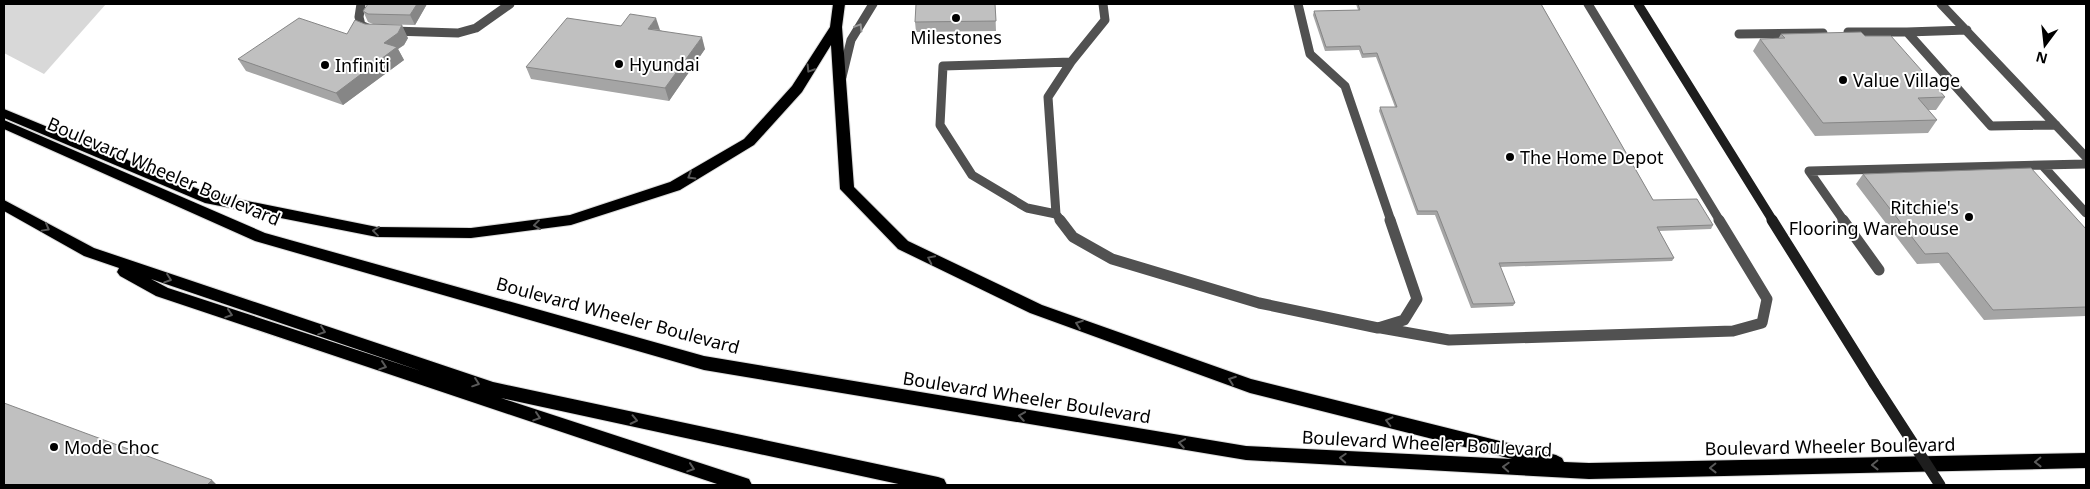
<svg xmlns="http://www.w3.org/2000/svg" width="2090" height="489" font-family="'Noto Sans',sans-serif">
	<rect width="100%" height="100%" fill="#fff"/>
	<path fill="#d8d8d8" d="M4 4H106L44 74 4 53Z"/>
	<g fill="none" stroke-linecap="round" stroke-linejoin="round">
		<defs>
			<path id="motorway" d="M833 4H845L842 27 854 187 908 241 1042 305 1251 379 1556 455 1562 458 1564 462 1589 463 2086 453V468L1589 479 1246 460 704 370 255 241 4 129V120L265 233 704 356 1246 446 1512 459 1250 393 1030 313 898 249 840 189 831 45 802 92 754 145 680 190 571 225 471 238 377 237 205 203 4 118V109L208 193 377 227 471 228 570 215 670 182 744 139 792 86 830 27Z
				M4 200 94 248 493 382 938 477 944 479 947 485H903L501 398 743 477 749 479 752 485H720L156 296 120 276 117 272 119 268 84 256 4 211ZM151 279 421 371 168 288Z"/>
		</defs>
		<use href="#motorway" stroke="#dbdbdb" stroke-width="2"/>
		<path stroke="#515151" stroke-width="9" d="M361 4 359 17 361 25 370 29
			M1298 4 1310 54 1345 86 1391 221
			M1588 4 1720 221
			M1941 4 2086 157
			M1967 30 1907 32 1991 126 2056 125
			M392 31 458 33 476 28 510 4
			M1848 32H1907
			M1739 34 1823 33
			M842 77 851 40 873 4
			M2086 164 2042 165 2086 213
			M1056 214 1027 208 972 175 940 125 943 66 1071 62
			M1061 221 1056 214 1048 97 1071 62 1105 20 1103 4
			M1844 221 1809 171 2042 165"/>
		<path stroke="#515151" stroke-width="11" d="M1060 220 1073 237 1112 259 1259 303 1378 328 1404 320 1417 299 1390 220
			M1843 220 1879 270
			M1381 328 1449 340 1733 331 1762 323 1767 299 1719 220"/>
		<path stroke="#1e1e1e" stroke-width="9" d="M1638 4 1773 221"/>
		<path stroke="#1e1e1e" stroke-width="11" d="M1772 220 1874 383"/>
		<use href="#motorway" fill="#000" fill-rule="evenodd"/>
		<path stroke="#1e1e1e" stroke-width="11" d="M1874 383 1940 485"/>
	</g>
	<path fill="#a5a5a5" d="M368 4H427L415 25 373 24 368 22 363 11Z
		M995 4 996 31 916 32 915 22Z
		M1356 4H1541L1653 200 1713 225 1711 229 1659 231 1674 258 1672 261 1500 267 1515 303 1513 306 1471 308 1435 215H1417L1379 111 1380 107H1395L1376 57 1362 58 1359 50 1325 51 1313 15 1314 11 1358 10Z
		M621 26 660 30 705 49 669 101 531 79 526 67Z
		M347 34 408 38 404 45 398 49 404 60 343 105 246 71 238 59Z
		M1781 34 1865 36 1945 97 1936 110H1928L1937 120 1928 133 1815 136 1753 51 1760 39H1778Z
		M1863 174 2086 229V316L1984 320 1939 263 1917 264 1856 184Z"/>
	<path fill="#868686" d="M417 4H427L415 25 410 15Z
		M656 18 660 30 648 29Z
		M402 25 408 38 404 45 398 49 404 60 343 105 336 93 384 43Z
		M702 37 705 49 669 101 665 88Z
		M212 480 217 485H207Z"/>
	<path fill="#c0c0c0" stroke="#868686" d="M368 4H417L410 15 368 14 363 11Z
		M916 4H995L996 21 915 22Z
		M1358 4H1541L1653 200 1697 199 1713 225 1657 227 1674 258 1499 263 1515 303 1473 304 1437 211H1418L1380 107H1397L1377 53 1363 54 1360 46 1326 47 1314 11 1360 10Z
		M630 14 656 18 648 29 702 37 665 88 526 67 567 18 621 26Z
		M299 18 347 34 355 20 365 24 402 25 398 33 384 43 397 47 336 93 238 59Z
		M1861 32 1865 36H1891L1945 97 1918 98 1937 120 1823 123 1760 39 1785 38 1781 34Z
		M2031 168 2086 229V307L1993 310 1948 253 1925 254 1863 174Z
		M4 403 212 480 207 485H4Z"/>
	<defs><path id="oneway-chevron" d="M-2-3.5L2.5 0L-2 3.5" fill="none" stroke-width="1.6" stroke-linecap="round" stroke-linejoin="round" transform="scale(1.25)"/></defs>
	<use stroke="#979797" href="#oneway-chevron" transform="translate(859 27) rotate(-59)"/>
	<g stroke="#595959">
		<use href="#oneway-chevron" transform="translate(810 69) rotate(122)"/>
		<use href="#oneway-chevron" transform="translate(691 176) rotate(149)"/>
		<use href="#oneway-chevron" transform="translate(537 225) rotate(173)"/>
		<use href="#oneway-chevron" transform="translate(46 228) rotate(29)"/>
		<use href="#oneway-chevron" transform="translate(376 231) rotate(-173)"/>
		<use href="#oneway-chevron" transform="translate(931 259) rotate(-154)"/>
		<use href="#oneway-chevron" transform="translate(168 279) rotate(19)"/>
		<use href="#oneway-chevron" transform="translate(229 314) rotate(18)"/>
		<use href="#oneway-chevron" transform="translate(1079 324) rotate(-160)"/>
		<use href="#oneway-chevron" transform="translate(322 331) rotate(19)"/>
		<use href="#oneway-chevron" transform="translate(383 366) rotate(18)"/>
		<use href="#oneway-chevron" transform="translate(1232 380) rotate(-160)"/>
		<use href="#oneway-chevron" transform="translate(476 383) rotate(19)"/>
		<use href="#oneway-chevron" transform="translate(1022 416) rotate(-171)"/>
		<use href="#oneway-chevron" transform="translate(537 417) rotate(18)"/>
		<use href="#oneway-chevron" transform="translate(634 420) rotate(12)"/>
		<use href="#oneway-chevron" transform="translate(1389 421) rotate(-166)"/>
		<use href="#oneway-chevron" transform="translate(1182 443) rotate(-171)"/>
		<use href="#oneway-chevron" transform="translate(1343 458) rotate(-177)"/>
		<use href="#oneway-chevron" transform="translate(2038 462) rotate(179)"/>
		<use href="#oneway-chevron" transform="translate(1875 465) rotate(179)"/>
		<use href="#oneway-chevron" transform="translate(1506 467) rotate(-177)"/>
		<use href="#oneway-chevron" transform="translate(691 468) rotate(18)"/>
		<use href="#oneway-chevron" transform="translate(1713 468) rotate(179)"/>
	</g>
	<g fill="#000" stroke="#fff" stroke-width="2">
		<circle cx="956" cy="18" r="5"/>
		<circle cx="619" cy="64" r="5"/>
		<circle cx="325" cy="65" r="5"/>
		<circle cx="1843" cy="80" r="5"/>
		<circle cx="1510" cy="157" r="5"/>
		<circle cx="1969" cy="217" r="5"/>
		<circle cx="54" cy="447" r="5"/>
	</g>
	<g text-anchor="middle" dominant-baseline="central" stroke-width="4" stroke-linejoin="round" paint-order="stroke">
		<g font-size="18" fill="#000" stroke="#fff" text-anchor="start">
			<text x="956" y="37" text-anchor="middle">Milestones</text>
			<text x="629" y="64">Hyundai</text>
			<text x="335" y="65">Infiniti</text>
			<text x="1853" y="80">Value Village</text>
			<text x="1520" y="157">The Home Depot</text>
			<text x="1959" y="207" text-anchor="end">Ritchie's<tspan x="1959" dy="21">Flooring Warehouse</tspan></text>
			<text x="64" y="447">Mode Choc</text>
		</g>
		<g font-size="18" fill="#000" stroke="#fff">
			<text transform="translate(164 171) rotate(23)">Boulevard Wheeler Boulevard</text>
			<text transform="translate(618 315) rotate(15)">Boulevard Wheeler Boulevard</text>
			<text transform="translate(1027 397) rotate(9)">Boulevard Wheeler Boulevard</text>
			<text transform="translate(1427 443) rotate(3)">Boulevard Wheeler Boulevard</text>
			<text transform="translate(1830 446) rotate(-1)">Boulevard Wheeler Boulevard</text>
		</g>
	</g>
	<rect width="2090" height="489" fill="none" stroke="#000000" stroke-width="10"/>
	<g transform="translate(2045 45) rotate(195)" stroke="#ffffff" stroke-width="4" paint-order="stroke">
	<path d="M0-4L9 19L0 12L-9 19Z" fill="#000000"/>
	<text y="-8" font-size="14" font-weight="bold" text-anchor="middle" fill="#000000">N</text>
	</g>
</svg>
